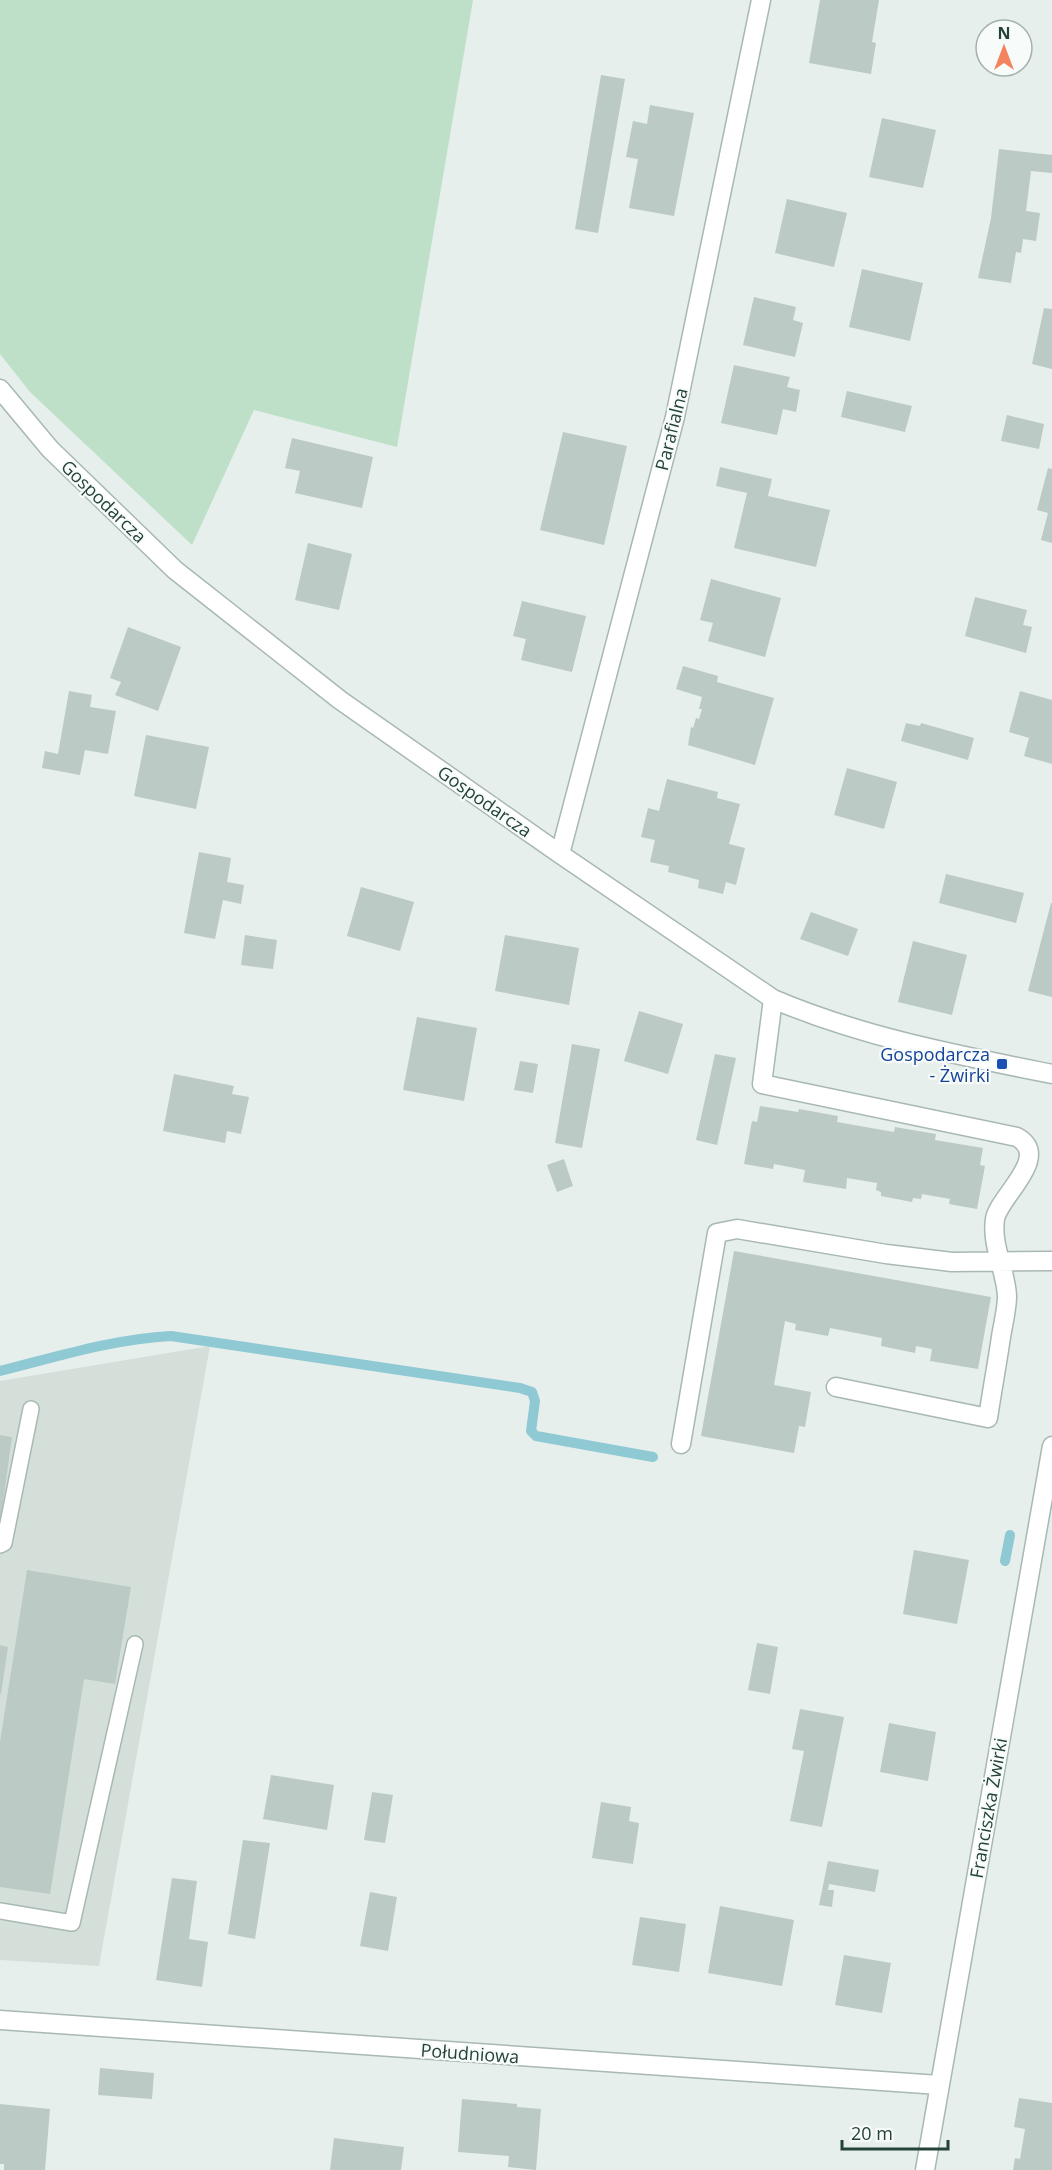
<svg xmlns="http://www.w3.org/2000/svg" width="1052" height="2170" font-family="'Open Sans',sans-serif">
	<rect width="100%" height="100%" fill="#e6efeb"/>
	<path fill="#d4dfda" d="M210 1346 99 1966 0 1960V1381Z"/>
	<path fill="#bfe0c8" d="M0 0H473L397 447 254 410 192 545 30 392 0 354Z"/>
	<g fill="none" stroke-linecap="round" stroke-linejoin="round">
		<path stroke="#8ec9d4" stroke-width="10" d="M0 1371C56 1357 113 1339 171 1336L520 1388 532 1392 535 1401 531 1431 536 1436 653 1457
			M1005 1561 1010 1535"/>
	</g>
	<path fill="#bbcac4" d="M820 0H879L872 42 876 43 871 74 809 63Z
		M601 75 625 79 598 233 575 229Z
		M650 105 694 113 674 216 629 208 638 159 626 157 633 121 647 124Z
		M882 118 936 130 923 188 869 177Z
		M999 149 1052 155V173L1031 171 1026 211 1040 213 1036 241 1023 239 1021 253 1016 252 1011 283 978 278 991 218Z
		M787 199 847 213 834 267 775 253Z
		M862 269 923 283 910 341 849 327Z
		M754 297 796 307 793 320 803 323 795 357 743 345Z
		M1044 308 1052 309V369L1032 364Z
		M734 365 790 377 787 387 800 390 796 412 783 409 777 435 721 423Z
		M847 391 912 406 905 432 841 417Z
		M1007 415 1044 424 1039 449 1001 441Z
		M563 432 627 446 604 545 540 530Z
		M292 438 373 457 362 508 295 493 300 471 285 468Z
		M720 467 772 479 768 496 830 510 816 567 734 548 747 493 716 486Z
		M1048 468 1052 469V543L1041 540 1048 513 1037 510Z
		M308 543 352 554 339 610 295 600Z
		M711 579 781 598 765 657 708 641 713 623 700 620Z
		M975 597 1027 610 1023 625 1032 627 1026 653 965 636Z
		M522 601 586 616 572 672 521 660 526 639 513 636Z
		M128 627 181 647 158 711 115 695 121 682 110 678Z
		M683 666 718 676 717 682 774 698 755 765 688 745 691 727 693 728 696 718 699 719 702 709H699L702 697 676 689Z
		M69 691 92 695 90 707 116 711 108 754 85 750 80 775 42 768 45 751 58 754Z
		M1020 691 1052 700V764L1024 756 1029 738 1009 732Z
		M906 723 920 726 921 723 974 738 968 760 901 741Z
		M146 735 209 747 196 809 134 796Z
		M847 768 897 782 884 829 834 815Z
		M667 779 718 792 717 798 740 804 729 844 745 848 736 885 726 882 723 894 698 888 699 880 668 872 669 866 650 862 655 840 641 837 648 808 659 811Z
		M199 852 231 858 227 882 244 885 241 904 223 900 215 939 184 933Z
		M946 874 1024 893 1016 923 939 903Z
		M361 887 414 902 400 951 347 936Z
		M1051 903H1052V997L1028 991Z
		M811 912 858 929 848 956 800 939Z
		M245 935 277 940 273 969 241 965Z
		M505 935 579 948 569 1005 495 991Z
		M913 941 967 955 952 1015 898 1002Z
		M639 1011 683 1024 668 1074 624 1061Z
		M417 1017 477 1028 464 1101 403 1090Z
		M572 1044 600 1049 582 1148 555 1143Z
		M715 1054 736 1058 717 1145 696 1140Z
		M520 1061 538 1064 533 1093 514 1090Z
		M174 1074 234 1086 232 1094 249 1097 241 1134 227 1131 225 1143 163 1131Z
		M760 1106 798 1112 799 1109 838 1116 837 1122 894 1132 895 1127 936 1134 935 1140 983 1148 980 1165 985 1166 977 1209 949 1204 950 1199 922 1194 921 1199 913 1198 912 1202 881 1196V1192L876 1190 877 1183 847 1178 846 1189 803 1182 805 1170 774 1164 773 1169 744 1164 752 1121 757 1122Z
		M564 1159 573 1186 557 1192 547 1165Z
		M734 1251 991 1297 978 1369 930 1361 932 1349 916 1346 915 1353 881 1346 882 1338 830 1328 828 1336 795 1330 796 1324 785 1321 774 1385 811 1392 805 1427 799 1426 794 1453 701 1436Z
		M0 1435 12 1437 1 1517H0Z
		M914 1550 969 1560 957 1624 903 1614Z
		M27 1570 131 1587 115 1684 84 1679 50 1894 0 1887V1742Z
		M757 1643 778 1647 770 1694 748 1690Z
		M0 1645 8 1647 1 1694H0Z
		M800 1709 844 1717 822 1827 790 1821 804 1751 792 1749Z
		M889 1723 936 1732 928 1781 880 1772Z
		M271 1775 334 1785 327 1830 263 1819Z
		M372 1792 393 1795 385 1843 364 1840Z
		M601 1802 631 1807 629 1821 639 1823 633 1864 592 1858Z
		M243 1840 270 1843 255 1939 228 1934Z
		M828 1861 879 1870 875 1892 829 1884 828 1890H834L832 1907 819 1905Z
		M172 1878 197 1881 189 1939 208 1942 202 1987 156 1980Z
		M370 1892 397 1897 388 1951 360 1946Z
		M720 1906 794 1920 782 1986 708 1973Z
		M640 1917 686 1924 679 1972 632 1965Z
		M844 1955 891 1963 882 2013 835 2005Z
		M100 2068 154 2073 152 2099 98 2095Z
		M1019 2098 1052 2103V2170H1013L1015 2158 1020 2159 1025 2129 1014 2127Z
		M462 2099 517 2104V2107L541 2109 536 2170 508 2167 509 2156 458 2152Z
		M0 2104 50 2109 45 2170H4V2164H0Z
		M334 2138 404 2147 401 2170H330Z"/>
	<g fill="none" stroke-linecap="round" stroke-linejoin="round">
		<defs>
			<path id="service" d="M0 1545 4 1543 31 1409
				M0 1911 72 1923 135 1644"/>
			<path id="minor" d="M0 389 50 449 175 570 340 700 560 854 773 999C862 1037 957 1055 1052 1074
				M560 854 675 417 761 0
				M773 999 762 1084 1017 1137C1052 1157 999 1196 995 1219 991 1245 1006 1271 1007 1296 1007 1309 1003 1324 1001 1337 997 1364 992 1391 988 1418L836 1387
				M681 1444 717 1233 737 1229 886 1254 952 1262 1052 1261
				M0 2020 939 2085
				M925 2170 1052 1446"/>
		</defs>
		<use href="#service" stroke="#a8b8b2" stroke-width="18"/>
		<use href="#minor" stroke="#a8b8b2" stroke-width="21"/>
		<use href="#service" stroke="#fff" stroke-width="15"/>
		<use href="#minor" stroke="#fff" stroke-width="18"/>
	</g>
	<rect fill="#1a4fb4" stroke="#f7fbf9" stroke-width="2" x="996" y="1058" width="12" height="12" rx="3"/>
	<g text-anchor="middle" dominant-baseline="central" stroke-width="4.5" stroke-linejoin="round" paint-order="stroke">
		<g font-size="18" fill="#24423a" stroke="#f7fbf9">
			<text transform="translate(671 429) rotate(-76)">Parafialna</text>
			<text transform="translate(104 501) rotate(44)">Gospodarcza</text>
			<text transform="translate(485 801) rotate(35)">Gospodarcza</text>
			<text transform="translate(988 1808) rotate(-80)">Franciszka Żwirki</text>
			<text transform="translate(470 2053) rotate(4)">Południowa</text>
		</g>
		<g font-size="18" fill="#164399" stroke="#f7fbf9" text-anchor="end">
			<text x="990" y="1054">Gospodarcza<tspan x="990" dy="21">- Żwirki</tspan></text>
		</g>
	</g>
	<g transform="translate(1004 48)"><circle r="28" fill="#f7fbf9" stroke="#a3b1ad" stroke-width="1.5"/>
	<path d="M0-4.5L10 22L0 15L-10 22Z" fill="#f4845f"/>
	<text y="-9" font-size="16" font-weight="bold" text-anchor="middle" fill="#24423a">N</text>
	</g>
	<path d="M842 2140v9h106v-9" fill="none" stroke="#24423a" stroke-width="3"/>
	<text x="851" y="2140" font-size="18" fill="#24423a" stroke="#f7fbf9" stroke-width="4.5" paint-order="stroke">20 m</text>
</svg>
